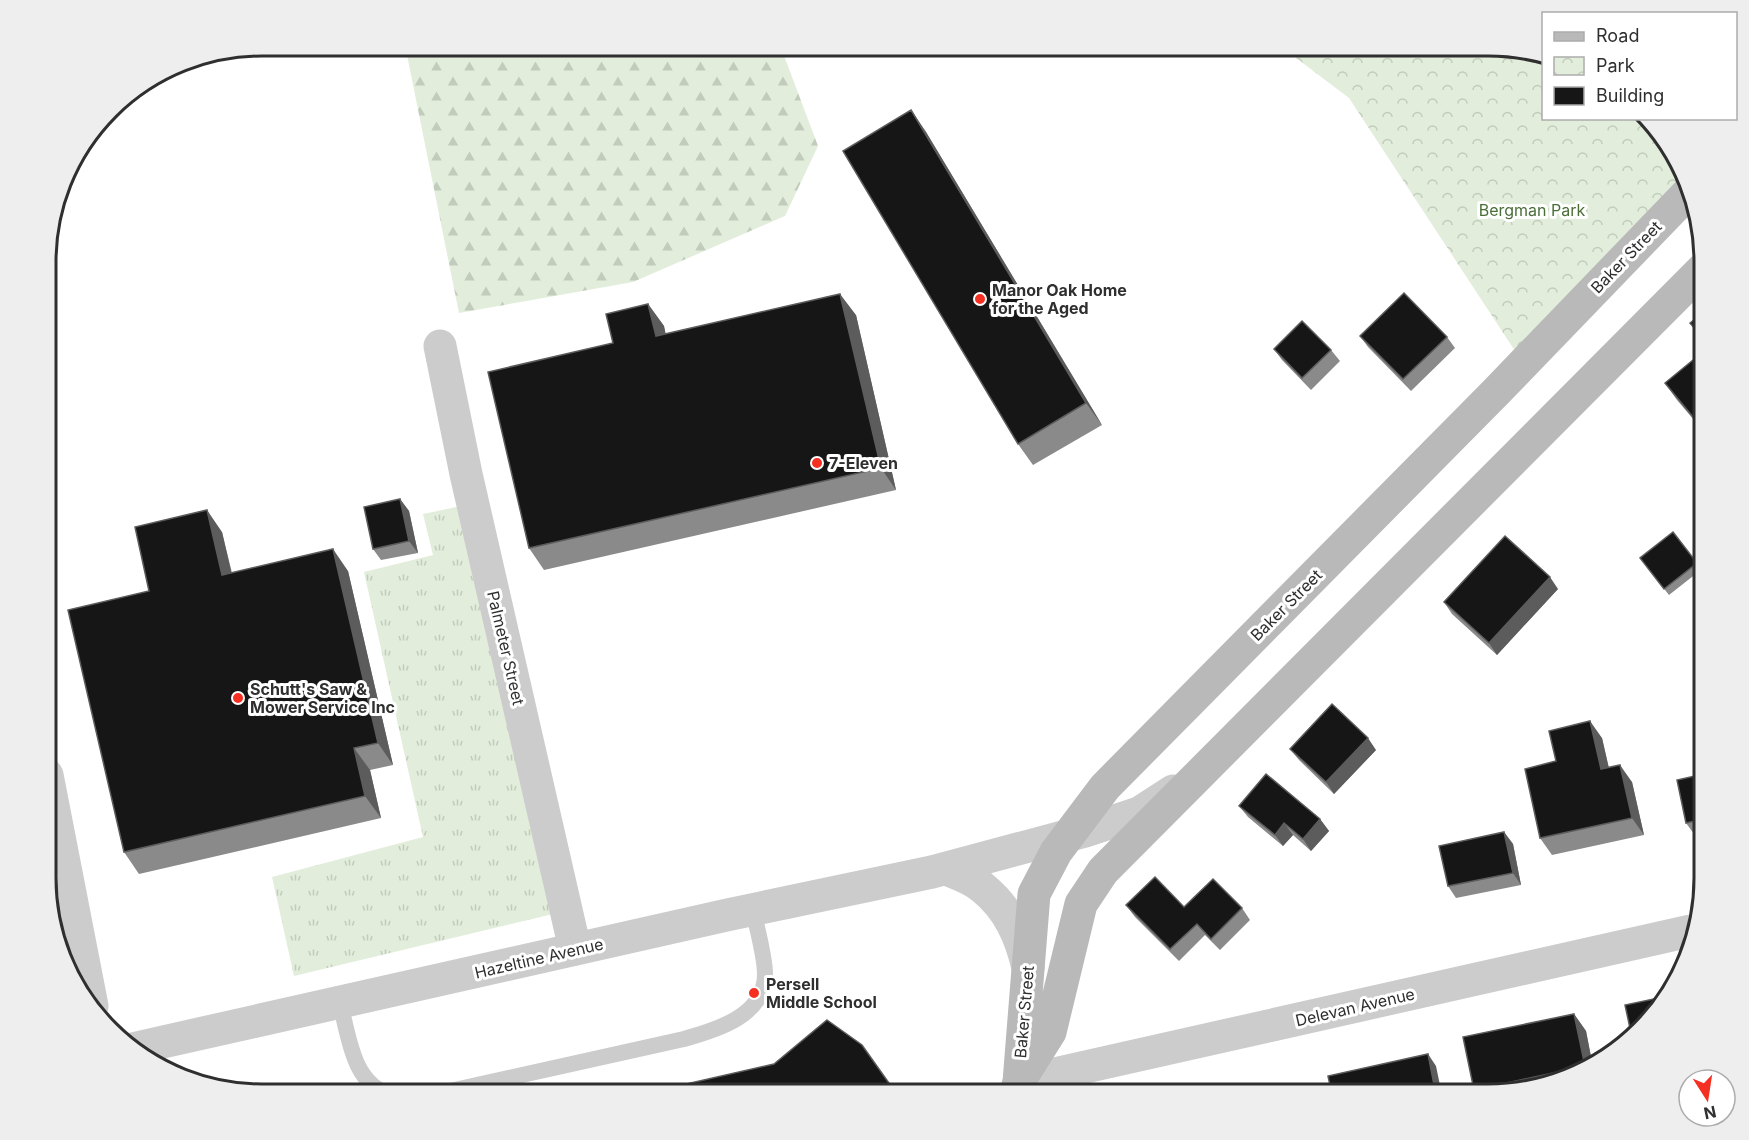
<svg xmlns="http://www.w3.org/2000/svg" width="1749" height="1140" font-family="Inter,sans-serif">
	<defs>
		<pattern id="grass-tufts" width="24" height="20" patternUnits="userSpaceOnUse" patternTransform="scale(1.5)"><rect width="24" height="20" fill="#e2eddb"/><path d="M3 7l-1-3M5 7V3M7 7l1-3M15 17l-1-3M17 17v-4M19 17l1-3" fill="none" stroke="#c2ccbc"/></pattern>
		<pattern id="forest-firs" width="22" height="20" patternUnits="userSpaceOnUse" patternTransform="scale(1.5)"><rect width="22" height="20" fill="#e2eddb"/><path d="M5 1l3.5 6h-7zM16 11l3.5 6h-7z" fill="#c2ccbc"/></pattern>
		<pattern id="park-crowns" width="20" height="18" patternUnits="userSpaceOnUse" patternTransform="scale(1.5)"><rect width="20" height="18" fill="#e2eddb"/><path d="M2 6a3 3 0 1 1 6 0M12 15a3 3 0 1 1 6 0" fill="none" stroke="#c2ccbc"/></pattern>
	</defs>
	<rect width="100%" height="100%" fill="#fff"/>
	<!-- grass -->
	<path fill="url(#grass-tufts)" d="M 461,506 L 553,914 L 294,976 L 272,877 L 423,837 L 364,572 L 433,555 L 423,514 Z"/>
	<!-- forest -->
	<path fill="url(#forest-firs)" d="M 405,45 L 780,45 L 818,146 L 785,216 L 633,282 L 459,313 Z"/>
	<!-- park -->
	<path fill="url(#park-crowns)" d="M 1279,45 L 1488,45 L 1543,54 L 1544,118 L 1643,119 L 1675,153 L 1686,188 L 1519,357 L 1349,98 Z"/>
	<g fill="none" stroke-linecap="round" stroke-linejoin="round">
		<!-- lane -->
		<path stroke="#ccc" stroke-width="16" d="M 340,1003 C 349,1036 352,1084 391,1095
			M 432,1095 L 684,1039 C 716,1030 765,1016 765,974 C 765,957 757,928 753,910"/>
		<!-- street -->
		<path stroke="#ccc" stroke-width="33" d="M 440,346 L 466,474 L 575,949
			M 47,775 L 92,1006
			M 946,869 C 958,874 973,879 983,888 C 1009,909 1021,937 1028,968
			M 132,1049 L 727,915 L 932,872 L 1085,831 L 1139,813 L 1173,791
			M 1019,1082 L 1690,931"/>
		<!-- secondary -->
		<path stroke="#b9b9b9" stroke-width="33" d="M 1023,1075 L 1050,1032 L 1081,904 L 1103,871 L 1704,268
			M 1015,1095 L 1019,1082 L 1034,894 L 1056,852 L 1105,787 L 1495,393 L 1687,194"/>
	</g>
	<!-- wall -->
	<path fill="#8a8a8a" d="M 911,110 L 926,132 L 1102,425 L 1033,465 L 1018,444 Z
		M 648,304 L 664,326 L 665,334 L 856,315 L 896,490 L 544,570 L 529,548 L 613,343 Z
		M 1360,336 L 1447,337 L 1455,348 L 1411,391 L 1368,347 Z
		M 1274,349 L 1331,350 L 1340,361 L 1311,390 L 1282,360 Z
		M 1704,351 L 1704,432 L 1677,400 L 1665,383 Z
		M 400,499 L 409,511 L 418,553 L 381,560 L 373,549 Z
		M 222,532 L 232,573 L 348,571 L 393,765 L 370,770 L 381,818 L 139,874 L 124,852 L 149,591 Z
		M 1640,558 L 1697,563 L 1702,569 L 1669,595 Z
		M 1558,589 L 1497,655 L 1452,614 L 1444,602 Z
		M 1602,738 L 1609,768 L 1632,782 L 1644,835 L 1552,855 L 1540,838 L 1556,761 Z
		M 1290,749 L 1376,750 L 1334,794 L 1299,760 Z
		M 1704,774 L 1704,832 L 1694,834 L 1686,823 Z
		M 1239,806 L 1320,819 L 1329,831 L 1311,851 L 1293,835 L 1283,846 L 1248,817 Z
		M 1504,832 L 1513,844 L 1521,885 L 1456,898 L 1448,886 Z
		M 1126,905 L 1242,908 L 1250,920 L 1220,950 L 1205,935 L 1179,961 L 1135,917 Z
		M 1574,1014 L 1586,1031 L 1593,1067 L 1502,1095 L 1477,1095 L 1474,1090 Z
		M 862,1045 L 895,1092 L 892,1095 L 638,1095 Z"/>
	<!-- shaded-wall -->
	<path fill="#5c5c5c" d="M 911,110 L 926,132 L 1102,425 L 1086,403 Z
		M 840,294 L 856,315 L 896,490 L 881,468 Z
		M 648,304 L 664,326 L 671,358 L 656,336 Z
		M 400,499 L 409,511 L 418,553 L 409,541 Z
		M 207,510 L 222,532 L 237,597 L 222,575 Z
		M 333,549 L 348,571 L 393,765 L 378,743 Z
		M 1550,577 L 1558,589 L 1497,655 L 1489,643 Z
		M 1590,721 L 1602,738 L 1613,787 L 1601,769 Z
		M 1368,738 L 1376,750 L 1334,794 L 1326,782 Z
		M 354,748 L 370,770 L 381,818 L 365,796 Z
		M 1620,765 L 1632,782 L 1644,835 L 1632,818 Z
		M 1320,819 L 1329,831 L 1311,851 L 1303,839 Z
		M 1284,823 L 1293,835 L 1283,846 L 1275,835 Z
		M 1504,832 L 1513,844 L 1521,885 L 1513,873 Z
		M 1574,1014 L 1586,1031 L 1593,1067 L 1586,1069 L 1585,1066 Z
		M 1428,1054 L 1436,1066 L 1442,1095 L 1436,1095 Z"/>
	<!-- building -->
	<path fill="#161616" stroke="#5c5c5c" stroke-width="1.5" d="M 911,110 L 1086,403 L 1018,444 L 843,151 Z
		M 1404,293 L 1447,337 L 1403,379 L 1360,336 Z
		M 840,294 L 881,468 L 529,548 L 488,372 L 613,343 L 606,314 L 648,304 L 656,336 Z
		M 1704,312 L 1704,339 L 1690,323 Z
		M 1302,321 L 1331,350 L 1302,378 L 1274,349 Z
		M 1704,351 L 1704,418 L 1698,423 L 1665,383 Z
		M 400,499 L 409,541 L 373,549 L 364,507 Z
		M 207,510 L 222,575 L 333,549 L 378,743 L 354,748 L 365,796 L 124,852 L 68,610 L 149,591 L 135,527 Z
		M 1673,532 L 1697,563 L 1664,589 L 1640,558 Z
		M 1505,536 L 1550,577 L 1489,643 L 1444,602 Z
		M 1332,704 L 1368,738 L 1326,782 L 1290,749 Z
		M 1590,721 L 1601,769 L 1620,765 L 1632,818 L 1540,838 L 1525,769 L 1556,761 L 1549,731 Z
		M 1266,774 L 1320,819 L 1303,839 L 1284,823 L 1275,835 L 1239,806 Z
		M 1704,774 L 1704,819 L 1686,823 L 1677,780 Z
		M 1504,832 L 1513,873 L 1448,886 L 1439,846 Z
		M 1155,877 L 1184,907 L 1213,879 L 1242,908 L 1211,939 L 1197,924 L 1170,949 L 1126,905 Z
		M 1668,996 L 1667,999 L 1631,1033 L 1625,1005 Z
		M 1574,1014 L 1585,1066 L 1474,1090 L 1463,1037 Z
		M 827,1020 L 862,1045 L 891,1086 L 882,1095 L 638,1095 L 774,1064 Z
		M 1428,1054 L 1436,1095 L 1332,1095 L 1328,1076 Z"/>
	<!-- markers -->
	<g fill="#f52f21" stroke="#fff" stroke-width="2">
		<circle cx="980" cy="299" r="6"/>
		<circle cx="817" cy="463" r="6"/>
		<circle cx="238" cy="698" r="6"/>
		<circle cx="754" cy="993" r="6"/>
	</g>
	<g text-anchor="middle" dominant-baseline="central" stroke-width="6" stroke-linejoin="round" paint-order="stroke">
		<!-- park labels -->
		<g font-size="16" fill="#4a6e38" stroke="#fff">
			<text x="1532" y="210">Bergman Park</text>
		</g>
		<!-- street labels -->
		<g font-size="16" fill="#2f2f2f" stroke="#fff">
			<text transform="translate(1626 257) rotate(-46)">Baker Street</text>
			<text transform="translate(1286 605) rotate(-45)">Baker Street</text>
			<text transform="translate(506 648) rotate(77)">Palmeter Street</text>
			<text transform="translate(539 958) rotate(-13)">Hazeltine Avenue</text>
			<text transform="translate(1355 1007) rotate(-13)">Delevan Avenue</text>
			<text transform="translate(1024 1012) rotate(-85)">Baker Street</text>
		</g>
		<!-- poi labels -->
		<g font-size="16" font-weight="bold" fill="#2f2f2f" stroke="#fff" text-anchor="start">
			<text x="992" y="290">Manor Oak Home<tspan x="992" dy="18">for the Aged</tspan></text>
			<text x="829" y="463">7-Eleven</text>
			<text x="250" y="689">Schutt's Saw &amp;<tspan x="250" dy="18">Mower Service Inc</tspan></text>
			<text x="766" y="984">Persell<tspan x="766" dy="18">Middle School</tspan></text>
		</g>
	</g>
	<!-- crop -->
	<path d="M0 0H1749V1140H0ZM262 56H1488A206 206 0 0 1 1694 262V878A206 206 0 0 1 1488 1084H262A206 206 0 0 1 56 878V262A206 206 0 0 1 262 56Z" fill="#eee" fill-rule="evenodd"/>
	<path fill="none" stroke="#2f2f2f" stroke-width="3" d="M262 56H1488A206 206 0 0 1 1694 262V878A206 206 0 0 1 1488 1084H262A206 206 0 0 1 56 878V262A206 206 0 0 1 262 56Z"/>
	<!-- legend -->
	<rect x="1542" y="12" width="195" height="108" fill="#ffffff" stroke="#acacac" stroke-width="1.5"/>
	<rect x="1554" y="32" width="30" height="9" fill="#b9b9b9" stroke="#acacac" stroke-width="1.5"/>
	<text x="1596" y="42" font-size="18" fill="#2f2f2f">Road</text>
	<rect x="1554" y="57" width="30" height="18" fill="url(#park-crowns)" stroke="#acacac" stroke-width="1.5"/>
	<text x="1596" y="72" font-size="18" fill="#2f2f2f">Park</text>
	<rect x="1554" y="87" width="30" height="18" fill="#161616" stroke="#acacac" stroke-width="1.5"/>
	<text x="1596" y="102" font-size="18" fill="#2f2f2f">Building</text>
	<!-- north arrow -->
	<g transform="translate(1707 1098) rotate(168)"><circle r="28" fill="#ffffff" stroke="#acacac" stroke-width="1.5"/>
	<path d="M0-4.5L10 22L0 15L-10 22Z" fill="#f52f21"/>
	<text y="-9" font-size="16" font-weight="bold" text-anchor="middle" fill="#2f2f2f">N</text>
	</g>
</svg>
